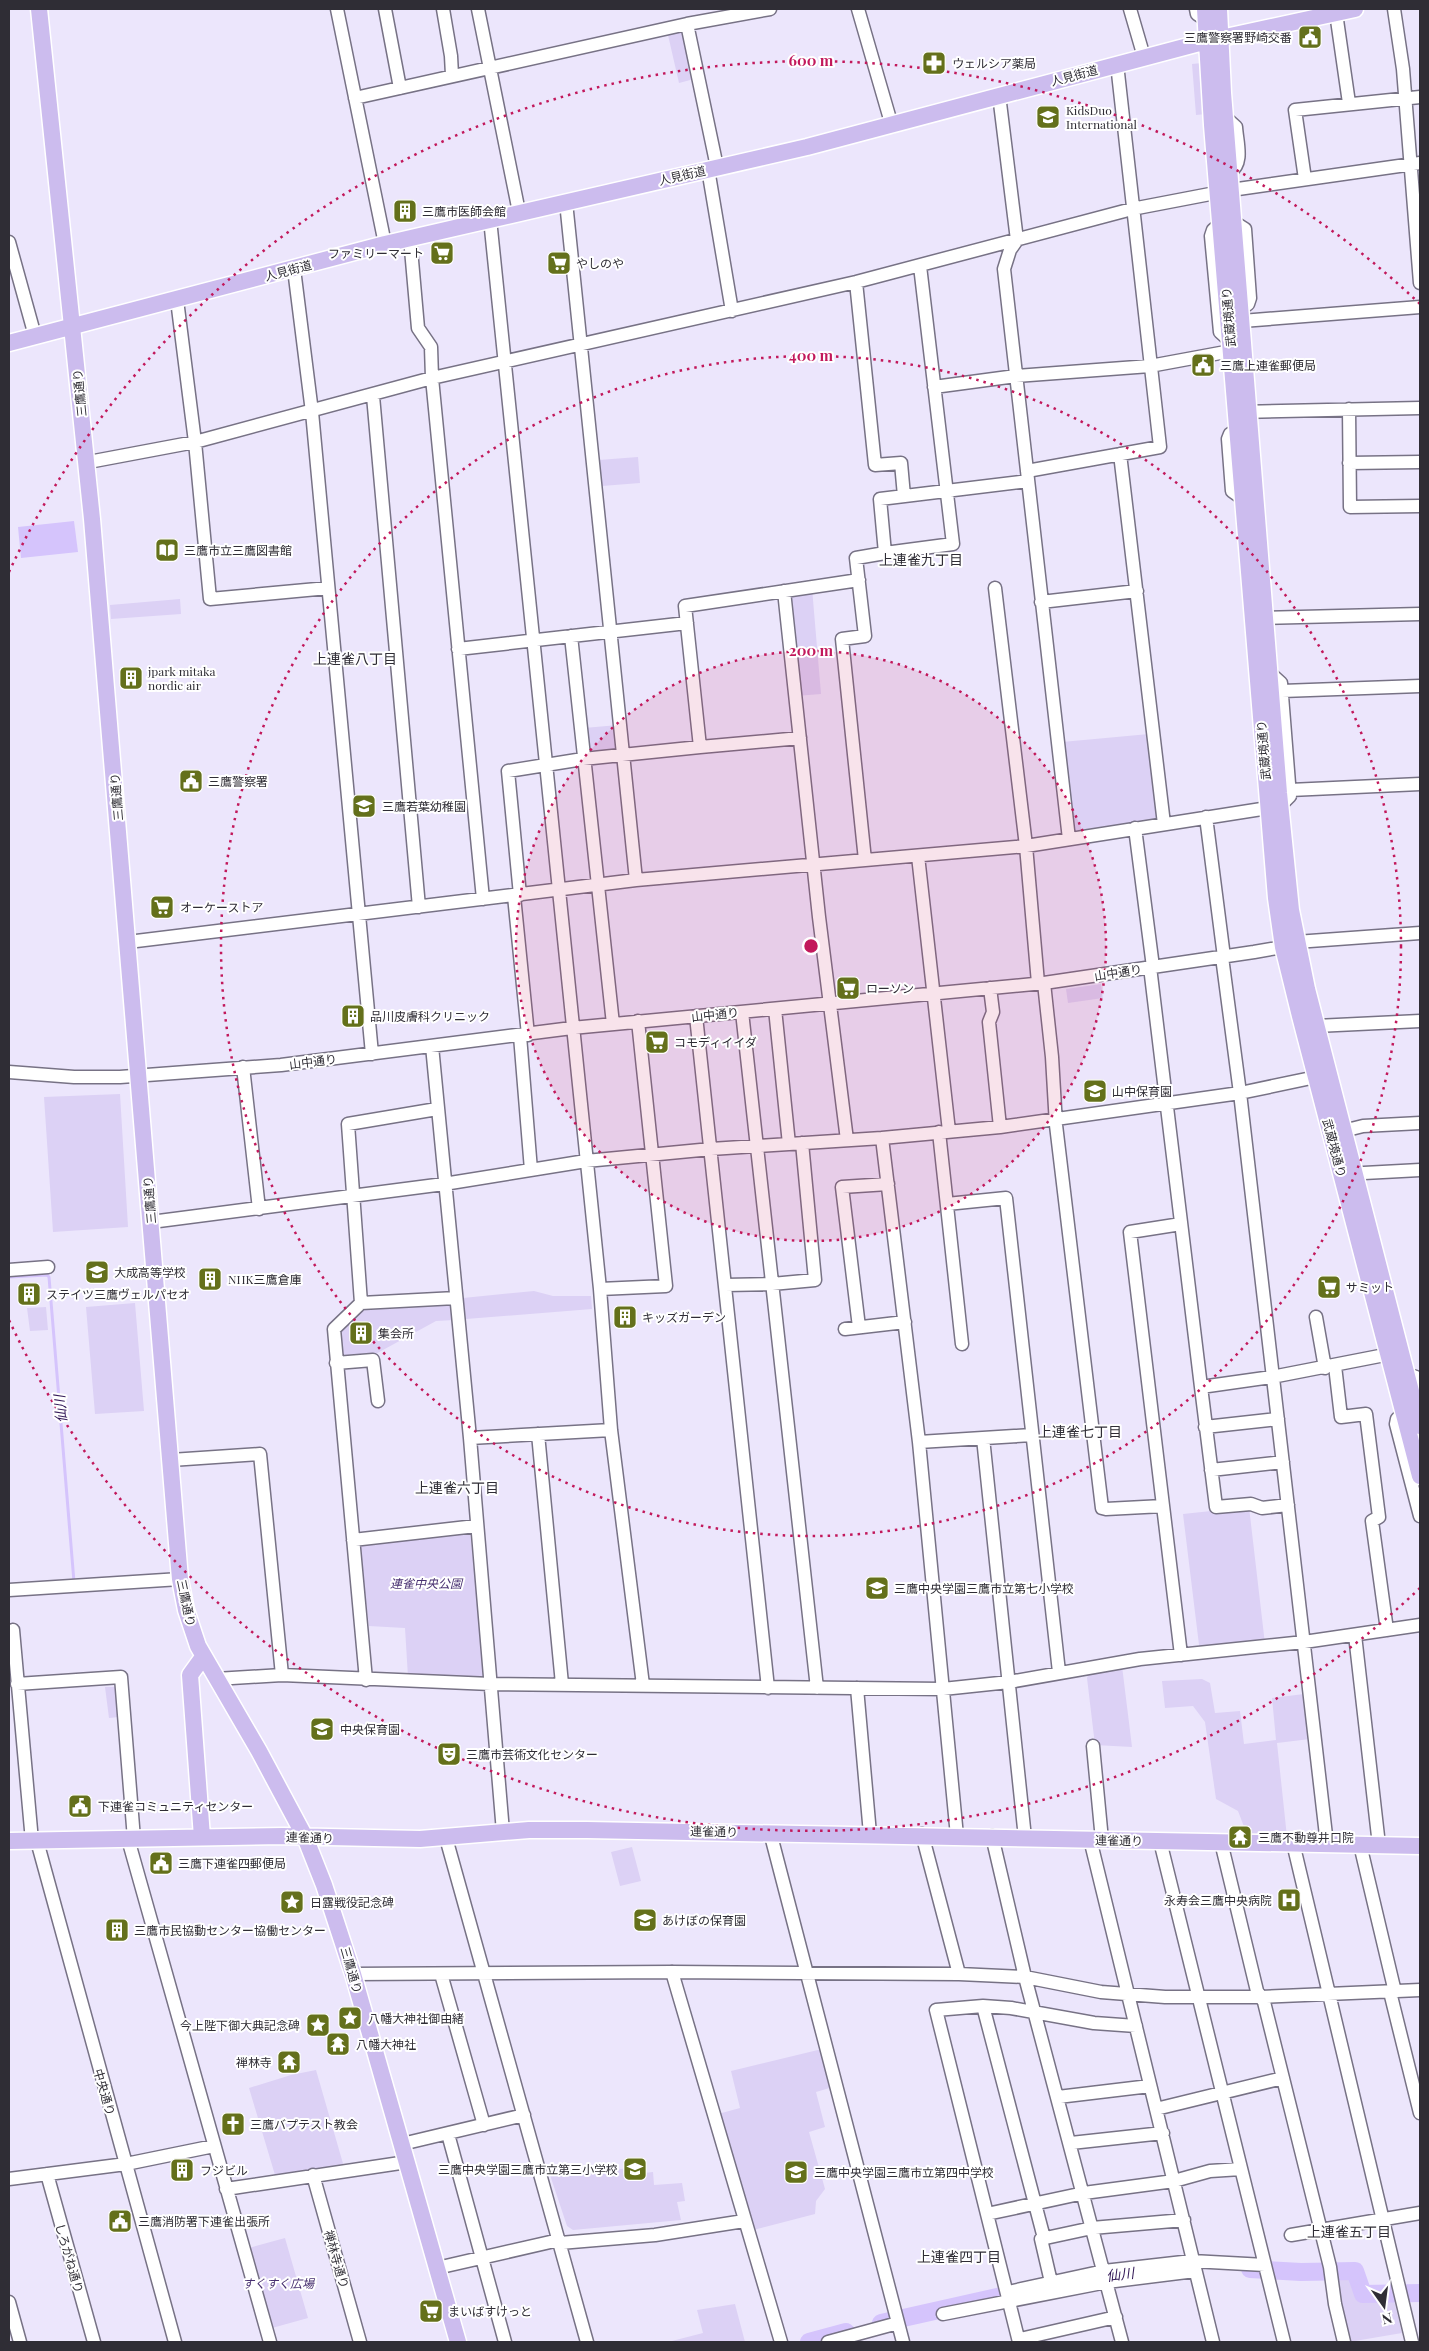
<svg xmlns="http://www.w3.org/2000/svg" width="1429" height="2351" font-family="'Playfair Display','Noto Sans JP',serif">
	<rect width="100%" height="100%" fill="#ece6fc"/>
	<!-- green -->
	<path fill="#dcd1f5" d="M 684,32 L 694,79 L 679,83 L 668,35 Z
		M 1202,63 L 1206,114 L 1196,115 L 1192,64 Z
		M 638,457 L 640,483 L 602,486 L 599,460 Z
		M 812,588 L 821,694 L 796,696 L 784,591 Z
		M 180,599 L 181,614 L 111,619 L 110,605 Z
		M 618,725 L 620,751 L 586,755 L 584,728 Z
		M 1149,734 L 1159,819 L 1073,831 L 1062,742 Z
		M 1101,984 L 1103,998 L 1068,1003 L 1066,989 Z
		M 120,1094 L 128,1227 L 53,1232 L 44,1097 Z
		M 534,1291 L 553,1296 L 591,1296 L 592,1309 L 466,1319 L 463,1298 Z
		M 452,1301 L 454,1320 L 436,1321 L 372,1356 L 341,1360 L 338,1332 L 360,1306 Z
		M 135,1303 L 144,1411 L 95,1414 L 86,1307 Z
		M 46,1307 L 48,1330 L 30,1331 L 27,1308 Z
		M 1249,1507 L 1265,1644 L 1200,1653 L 1183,1514 Z
		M 470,1530 L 485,1678 L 408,1677 L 405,1628 L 369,1626 L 359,1542 Z
		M 1122,1666 L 1132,1747 L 1095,1745 L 1087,1678 L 1089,1672 Z
		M 1202,1679 L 1210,1683 L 1215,1713 L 1240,1711 L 1244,1744 L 1276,1740 L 1272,1698 L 1304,1694 L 1310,1739 L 1277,1743 L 1287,1837 L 1248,1837 L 1238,1811 L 1216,1799 L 1205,1722 L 1193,1706 L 1165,1708 L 1162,1681 Z
		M 105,1687 L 115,1687 L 119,1717 L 109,1718 Z
		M 632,1847 L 641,1881 L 620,1886 L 611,1852 Z
		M 822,2049 L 833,2087 L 816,2092 L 825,2127 L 809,2132 L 825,2189 L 816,2201 L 815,2214 L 753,2230 L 718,2114 L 740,2108 L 731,2071 Z
		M 316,2070 L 344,2167 L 275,2175 L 249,2088 L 291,2075 Z
		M 643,2167 L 644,2173 L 653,2172 L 654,2185 L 682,2183 L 685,2201 L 677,2202 L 681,2220 L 573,2230 L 567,2226 L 550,2175 Z
		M 285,2238 L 308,2318 L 272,2328 L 249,2248 Z
		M 1336,2278 L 1356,2279 L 1362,2299 L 1394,2300 L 1402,2333 L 1349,2342 Z
		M 735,2304 L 745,2342 L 668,2342 L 703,2333 L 697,2310 Z"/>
	<!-- water -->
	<path fill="#d5c4fc" d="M 74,521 L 78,552 L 21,558 L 18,527 Z"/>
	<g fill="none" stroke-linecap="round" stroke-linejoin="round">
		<!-- stream -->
		<path stroke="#d5c4fc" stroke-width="3" d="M 9,1277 L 47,1275 L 49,1277 L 74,1582"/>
		<!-- river -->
		<path stroke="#d5c4fc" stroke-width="18" d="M 1250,2269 L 1301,2272 L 1355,2271 L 1363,2294 L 1420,2293
			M 881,2323 L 1024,2291
			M 809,2342 L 846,2332"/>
		<!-- minor casing -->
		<g stroke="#777285" stroke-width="15">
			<path id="minor" d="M 337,9 L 385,244
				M 385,9 L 400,88
				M 443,9 L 451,56 L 452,75
				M 478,9 L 519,212
				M 858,9 L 892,126
				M 1130,9 L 1144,57
				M 1196,9 L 1197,14 L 1206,20
				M 1394,9 L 1403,69 L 1420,283
				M 1336,13 L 1349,103
				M 687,24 L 717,167
				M 999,95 L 1017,240 L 1010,250 L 1004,269 L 1069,839
				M 355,98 L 687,24 L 770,9
				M 1225,117 L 1236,127 C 1237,143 1244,163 1230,172
				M 708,169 L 732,311
				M 1305,179 L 1295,110 L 1420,97
				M 566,202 L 636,880
				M 490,219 L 600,1289 L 611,1430 L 643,1685
				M 1234,222 L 1245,229 L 1250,298 L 1248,304 L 1241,309
				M 1220,224 L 1213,230 L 1211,236 L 1220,332 L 1230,341
				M 410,238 L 418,328 L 431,347 L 432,378 L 483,899
				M 9,242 L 35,336
				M 294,269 L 312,412 L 372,1054
				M 856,282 L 875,465 L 901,463 L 904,496
				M 177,300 L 195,442 L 210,599 L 328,588
				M 1242,321 L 1420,307
				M 934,387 L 1016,376 L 1150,366 L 1231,351
				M 373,396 L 419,907
				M 1349,409 L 1350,507 L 1420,506
				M 1241,412 L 1420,408
				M 1237,430 L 1230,434 L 1228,439 L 1232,491 L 1242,498
				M 1120,454 L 1164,824
				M 86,460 L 94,461 L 195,442 L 432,378 L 856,282 L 1132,209 L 1231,190 L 1420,163
				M 1349,463 L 1420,462
				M 1027,471 L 1160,447 L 1117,64
				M 885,553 L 953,544 L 920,266
				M 995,588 L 1026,846 L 1038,983
				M 784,591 L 819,917 L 847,1140
				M 1041,602 L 1137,591
				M 1258,618 L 1420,614
				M 571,636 L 613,1024
				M 458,649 L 687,623
				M 1270,673 L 1281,683 L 1290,796 L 1280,806
				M 1282,691 L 1420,686
				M 800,738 L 700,747 L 685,606 L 859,580
				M 1290,790 L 1420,784
				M 1206,817 L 1224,957
				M 1135,828 L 1153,967
				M 918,856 L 949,1131
				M 865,860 L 842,639 L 865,636 L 856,558 L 885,553 L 880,499 L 1028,481
				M 520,895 L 508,771 L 583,759 L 700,747
				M 514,896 L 528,1035
				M 128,942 L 636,880 L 1026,846 L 1268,808
				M 1222,957 L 1240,1093 L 1327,1844
				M 1150,967 L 1201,1387 L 1272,1377 L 1395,1353
				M 1044,983 L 1052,1057 L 1056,1125 L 1102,1508 L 1106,1509 L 1163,1506
				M 990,988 L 993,1012 L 989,1022 L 1000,1127
				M 775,1009 L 789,1144
				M 742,1012 L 817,1688
				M 696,1016 L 768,1688
				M 1316,1026 L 1420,1021
				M 520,1036 L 531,1170
				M 432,1046 L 470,1438 L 503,1832
				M 243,1067 L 259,1209
				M 9,1072 L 74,1077 L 120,1077 L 281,1065 L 572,1028 L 1044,983 L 1254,952 L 1283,947 L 1296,942 L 1420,933
				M 1343,1131 L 1363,1126 L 1420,1123
				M 939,1132 L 962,1344
				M 882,1138 L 919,1442 L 957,1836
				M 1345,1174 L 1420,1170
				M 947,1204 L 1006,1198 L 1059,1672
				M 151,1222 L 444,1184 L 586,1161 L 711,1149 L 882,1138 L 1000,1127 L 1240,1093 L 1316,1077
				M 1181,1224 L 1130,1232 L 1181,1655
				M 9,1270 L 48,1267
				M 725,1285 L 772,1284 L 815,1280 L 802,1143
				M 600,1289 L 666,1286 L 638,1021
				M 361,1303 L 348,1124 L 437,1109
				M 1316,1317 L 1325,1368
				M 859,1327 L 842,1187 L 888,1184
				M 845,1329 L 905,1322
				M 336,1363 L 373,1360 L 378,1401
				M 1335,1366 L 1341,1417 L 1366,1414 L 1379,1517 L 1372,1521 L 1387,1630
				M 1407,1374 L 1416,1377 L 1420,1384
				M 1201,1387 L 1216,1507 L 1251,1504 L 1262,1508 L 1288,1505
				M 1404,1412 L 1397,1419 L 1396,1424 L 1420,1516
				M 1205,1427 L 1278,1419
				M 538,1434 L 562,1684
				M 470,1438 L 611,1430
				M 983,1438 L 1025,1838
				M 919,1442 L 1032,1435
				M 171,1460 L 260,1454 L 282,1675
				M 1211,1470 L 1283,1462
				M 353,1540 L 476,1526
				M 9,1590 L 180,1579
				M 13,1630 L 32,1841
				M 1355,1635 L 1379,1845
				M 216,1679 L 282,1675 L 491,1684 L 943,1689 L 1009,1682 L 1140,1659 L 1304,1642 L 1420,1625
				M 366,1680 L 334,1329 L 361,1303 L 456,1298
				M 17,1684 L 121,1677 L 134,1839
				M 857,1688 L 870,1834
				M 1093,1746 L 1102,1840
				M 770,1832 L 903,2342
				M 922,1834 L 959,1974
				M 992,1836 L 1025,1977 L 1122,2342
				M 446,1838 L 587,2342
				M 128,1839 L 270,2342
				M 1090,1839 L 1213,2342
				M 37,1841 L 175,2342
				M 1160,1841 L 1284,2342
				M 1221,1842 L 1257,1991 L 1264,2002 L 1330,2267 L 1335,2304 L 1344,2342
				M 1293,1843 L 1412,2342
				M 1362,1845 L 1362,1853 L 1395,1992
				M 672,1972 L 781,2342
				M 353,1974 L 672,1972 L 959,1974 L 1025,1977 L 1101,1992 L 1165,1997 L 1261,1997 L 1420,1990
				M 441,1974 L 484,2125
				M 1390,1992 L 1420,2113
				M 983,2006 L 1044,2238
				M 1058,2097 L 1150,2086
				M 1156,2109 L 1283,2078
				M 448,2134 L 505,2342
				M 1071,2143 L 1163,2133
				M 402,2144 L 524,2115
				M 47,2174 L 94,2342
				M 313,2175 L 360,2342
				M 9,2179 L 126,2164 L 214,2146
				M 226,2189 L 407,2162
				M 987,2214 L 1084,2193 L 1174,2181 L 1210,2171 L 1241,2169
				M 1291,2235 L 1420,2213
				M 437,2268 L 559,2240 L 560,2243 L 655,2235 L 744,2221
				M 1051,2282 L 1041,2239 L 1092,2228 L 1184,2220
				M 1008,2292 L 1104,2271 L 1192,2261 L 1265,2265
				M 9,2302 L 20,2342
				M 943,2314 L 1107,2282 L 1195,2271
				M 1020,2339 L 1116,2317
				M 828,2342 L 898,2323
				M 1019,2342 L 936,2010 L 983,2006 L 1011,2008 L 1094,2023 L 1136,2026"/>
		</g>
		<!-- major casing -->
		<g stroke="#fff" stroke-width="19">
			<path id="major" d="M 39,9 L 92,519 L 180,1579 L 186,1610 L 198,1646 L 259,1751 L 305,1837 L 324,1885 L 353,1974 L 458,2342
				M 1205,9 L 1212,125 L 1276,898 L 1283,947 L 1300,1016 L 1420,1476
				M 1219,9 L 1223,93 L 1279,793 L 1291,910 L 1307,989 L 1420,1426
				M 9,343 L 385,244 L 807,147 L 1207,41 L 1355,9
				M 202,1837 L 190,1675 L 203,1657
				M 9,1841 L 283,1836 L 420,1839 L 529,1830 L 587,1830 L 1420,1846"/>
		</g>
		<!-- minor -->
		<use href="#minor" stroke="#fff" stroke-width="12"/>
		<!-- major -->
		<use href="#major" stroke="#ccbcee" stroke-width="16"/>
	</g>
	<!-- distance rings -->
	<circle cx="811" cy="946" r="295" fill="#c2185b" fill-opacity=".12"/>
	<g fill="none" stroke="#c2185b" stroke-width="2.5" stroke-dasharray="2.5 5">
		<circle cx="811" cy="946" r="295"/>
		<circle cx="811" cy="946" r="590"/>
		<path d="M1420 1588A885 885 0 0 1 9 1320M9 572A885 885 0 0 1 1420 304"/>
	</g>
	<!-- icons -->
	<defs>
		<g id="civic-square" transform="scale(1.25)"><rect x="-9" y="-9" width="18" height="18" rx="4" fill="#64701b" stroke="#fff"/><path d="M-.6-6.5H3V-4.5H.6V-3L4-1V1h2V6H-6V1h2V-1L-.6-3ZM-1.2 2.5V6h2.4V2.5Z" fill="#fff"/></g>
		<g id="pharmacy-square" transform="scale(1.25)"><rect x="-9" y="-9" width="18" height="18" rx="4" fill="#64701b" stroke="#fff"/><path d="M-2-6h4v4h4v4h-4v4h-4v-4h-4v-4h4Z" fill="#fff"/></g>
		<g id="school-square" transform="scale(1.25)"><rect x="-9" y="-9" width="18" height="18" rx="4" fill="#64701b" stroke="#fff"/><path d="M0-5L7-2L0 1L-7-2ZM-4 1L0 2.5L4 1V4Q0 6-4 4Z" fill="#fff"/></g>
		<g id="building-square" transform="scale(1.25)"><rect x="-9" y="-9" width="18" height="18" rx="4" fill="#64701b" stroke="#fff"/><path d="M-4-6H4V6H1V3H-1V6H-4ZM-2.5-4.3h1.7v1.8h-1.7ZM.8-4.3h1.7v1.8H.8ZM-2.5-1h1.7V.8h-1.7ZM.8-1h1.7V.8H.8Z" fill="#fff"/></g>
		<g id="supermarket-square" transform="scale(1.25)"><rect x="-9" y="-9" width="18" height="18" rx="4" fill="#64701b" stroke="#fff"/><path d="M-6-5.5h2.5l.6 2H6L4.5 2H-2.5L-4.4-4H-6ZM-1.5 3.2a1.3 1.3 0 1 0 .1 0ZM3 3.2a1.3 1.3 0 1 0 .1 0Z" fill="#fff"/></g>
		<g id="library-square" transform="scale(1.25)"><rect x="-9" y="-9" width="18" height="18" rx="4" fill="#64701b" stroke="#fff"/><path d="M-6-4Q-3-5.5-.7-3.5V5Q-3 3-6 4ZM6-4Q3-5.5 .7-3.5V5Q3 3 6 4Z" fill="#fff"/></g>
		<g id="theatre-square" transform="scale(1.25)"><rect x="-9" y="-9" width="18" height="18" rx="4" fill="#64701b" stroke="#fff"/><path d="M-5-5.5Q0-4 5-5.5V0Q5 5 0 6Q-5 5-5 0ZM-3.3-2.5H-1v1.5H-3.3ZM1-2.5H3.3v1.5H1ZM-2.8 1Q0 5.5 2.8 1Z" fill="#fff"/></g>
		<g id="temple-square" transform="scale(1.25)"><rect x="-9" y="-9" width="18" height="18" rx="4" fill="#64701b" stroke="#fff"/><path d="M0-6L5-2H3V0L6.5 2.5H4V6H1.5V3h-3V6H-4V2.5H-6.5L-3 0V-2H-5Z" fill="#fff"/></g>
		<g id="hospital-square" transform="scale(1.25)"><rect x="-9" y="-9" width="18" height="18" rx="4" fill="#64701b" stroke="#fff"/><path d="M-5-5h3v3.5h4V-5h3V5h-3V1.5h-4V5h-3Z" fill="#fff"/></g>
		<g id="sight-square" transform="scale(1.25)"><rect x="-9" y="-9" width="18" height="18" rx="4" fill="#64701b" stroke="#fff"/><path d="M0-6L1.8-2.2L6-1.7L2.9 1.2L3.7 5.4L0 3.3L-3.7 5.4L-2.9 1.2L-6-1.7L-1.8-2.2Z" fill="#fff"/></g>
		<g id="church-square" transform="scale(1.25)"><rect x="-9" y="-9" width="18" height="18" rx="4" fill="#64701b" stroke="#fff"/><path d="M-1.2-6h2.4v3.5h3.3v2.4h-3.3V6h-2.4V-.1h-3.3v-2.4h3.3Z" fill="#fff"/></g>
	</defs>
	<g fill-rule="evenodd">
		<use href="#civic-square" x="1310" y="37"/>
		<use href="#pharmacy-square" x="934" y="63"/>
		<use href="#school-square" x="1048" y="117"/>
		<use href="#building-square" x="405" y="211"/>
		<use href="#supermarket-square" x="442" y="253"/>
		<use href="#supermarket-square" x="559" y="263"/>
		<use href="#civic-square" x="1203" y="365"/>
		<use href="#library-square" x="167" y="550"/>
		<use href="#building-square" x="131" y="678"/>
		<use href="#civic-square" x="191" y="781"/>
		<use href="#school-square" x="364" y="806"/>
		<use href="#supermarket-square" x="162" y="907"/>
		<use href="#supermarket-square" x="848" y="988"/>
		<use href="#building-square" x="353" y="1016"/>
		<use href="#supermarket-square" x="657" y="1042"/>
		<use href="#school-square" x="1095" y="1091"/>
		<use href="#school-square" x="97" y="1272"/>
		<use href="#building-square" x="210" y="1279"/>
		<use href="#supermarket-square" x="1329" y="1287"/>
		<use href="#building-square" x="29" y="1294"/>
		<use href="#building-square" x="625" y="1317"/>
		<use href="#building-square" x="361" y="1333"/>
		<use href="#school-square" x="877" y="1588"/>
		<use href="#school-square" x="322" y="1729"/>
		<use href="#theatre-square" x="449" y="1754"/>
		<use href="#civic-square" x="80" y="1806"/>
		<use href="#temple-square" x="1240" y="1837"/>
		<use href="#civic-square" x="161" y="1863"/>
		<use href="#hospital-square" x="1289" y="1900"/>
		<use href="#sight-square" x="292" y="1902"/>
		<use href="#school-square" x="645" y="1920"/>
		<use href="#building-square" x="117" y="1930"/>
		<use href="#sight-square" x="350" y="2018"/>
		<use href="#sight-square" x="318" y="2025"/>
		<use href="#temple-square" x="338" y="2044"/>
		<use href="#temple-square" x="289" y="2062"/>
		<use href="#church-square" x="233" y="2124"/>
		<use href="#school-square" x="635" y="2169"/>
		<use href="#building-square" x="182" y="2170"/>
		<use href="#school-square" x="796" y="2172"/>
		<use href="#civic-square" x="120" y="2221"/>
		<use href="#supermarket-square" x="431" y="2311"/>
	</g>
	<g text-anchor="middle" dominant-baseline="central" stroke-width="4" stroke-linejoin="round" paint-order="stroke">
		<!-- poi labels -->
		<g font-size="12" fill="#2f2d35" stroke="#fff" text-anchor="start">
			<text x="1292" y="37" text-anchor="end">三鷹警察署野崎交番</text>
			<text x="952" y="63">ウェルシア薬局</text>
			<text x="1066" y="110">KidsDuo<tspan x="1066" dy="14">International</tspan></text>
			<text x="422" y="211">三鷹市医師会館</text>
			<text x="424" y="253" text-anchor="end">ファミリーマート</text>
			<text x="576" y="263">やしのや</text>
			<text x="1220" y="365">三鷹上連雀郵便局</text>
			<text x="184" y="550">三鷹市立三鷹図書館</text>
			<text x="148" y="671">jpark mitaka<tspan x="148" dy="14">nordic air</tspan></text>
			<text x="208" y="781">三鷹警察署</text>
			<text x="382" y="806">三鷹若葉幼稚園</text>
			<text x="180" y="907">オーケーストア</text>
			<text x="866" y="988">ローソン</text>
			<text x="370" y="1016">品川皮膚科クリニック</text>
			<text x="674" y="1042">コモディイイダ</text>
			<text x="1112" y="1091">山中保育園</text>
			<text x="114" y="1272">大成高等学校</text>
			<text x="228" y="1279">NHK三鷹倉庫</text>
			<text x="1346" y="1287">サミット</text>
			<text x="46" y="1294">ステイツ三鷹ヴェルパセオ</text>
			<text x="642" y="1317">キッズガーデン</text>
			<text x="378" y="1333">集会所</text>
			<text x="894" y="1588">三鷹中央学園三鷹市立第七小学校</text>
			<text x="340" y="1729">中央保育園</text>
			<text x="466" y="1754">三鷹市芸術文化センター</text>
			<text x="98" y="1806">下連雀コミュニティセンター</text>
			<text x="1258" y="1837">三鷹不動尊井口院</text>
			<text x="178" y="1863">三鷹下連雀四郵便局</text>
			<text x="1272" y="1900" text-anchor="end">永寿会三鷹中央病院</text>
			<text x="310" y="1902">日露戦役記念碑</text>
			<text x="662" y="1920">あけぼの保育園</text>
			<text x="134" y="1930">三鷹市民協動センター協働センター</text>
			<text x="368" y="2018">八幡大神社御由緒</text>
			<text x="300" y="2025" text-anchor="end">今上陛下御大典記念碑</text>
			<text x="356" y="2044">八幡大神社</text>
			<text x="272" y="2062" text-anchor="end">禅林寺</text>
			<text x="250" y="2124">三鷹バプテスト教会</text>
			<text x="618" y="2169" text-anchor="end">三鷹中央学園三鷹市立第三小学校</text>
			<text x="200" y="2170">フジビル</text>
			<text x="814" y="2172">三鷹中央学園三鷹市立第四中学校</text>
			<text x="138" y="2221">三鷹消防署下連雀出張所</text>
			<text x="448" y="2311">まいばすけっと</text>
		</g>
		<!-- street labels -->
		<g font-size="12" fill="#2f2d35" stroke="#fff">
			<text transform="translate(1074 75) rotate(-15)">人見街道</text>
			<text transform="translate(682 175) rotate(-13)">人見街道</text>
			<text transform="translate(288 270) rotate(-15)">人見街道</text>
			<text transform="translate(1228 317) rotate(-95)">武蔵境通り</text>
			<text transform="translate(79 393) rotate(-96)">三鷹通り</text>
			<text transform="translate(1263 750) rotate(-95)">武蔵境通り</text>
			<text transform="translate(116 797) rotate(-95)">三鷹通り</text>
			<text transform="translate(1118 972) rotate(-9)">山中通り</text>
			<text transform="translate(715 1014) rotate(-6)">山中通り</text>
			<text transform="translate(313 1061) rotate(-7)">山中通り</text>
			<text transform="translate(1335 1148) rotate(75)">武蔵境通り</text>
			<text transform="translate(149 1200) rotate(-95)">三鷹通り</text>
			<text transform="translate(187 1603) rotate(78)">三鷹通り</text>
			<text transform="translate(714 1831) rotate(1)">連雀通り</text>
			<text transform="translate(310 1837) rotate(2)">連雀通り</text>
			<text transform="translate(1119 1840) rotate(1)">連雀通り</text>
			<text transform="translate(352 1970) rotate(74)">三鷹通り</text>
			<text transform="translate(105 2092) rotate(74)">中央通り</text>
			<text transform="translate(70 2258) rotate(74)">しろがね通り</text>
			<text transform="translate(337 2259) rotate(74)">禅林寺通り</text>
		</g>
		<!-- park labels -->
		<g font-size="12" font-style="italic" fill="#483071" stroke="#fff">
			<text x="426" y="1583">連雀中央公園</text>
			<text x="278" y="2283">すくすく広場</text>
		</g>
		<!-- neighbourhood labels -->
		<g font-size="14" fill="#2f2d35" stroke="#fff">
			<text x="921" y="559">上連雀九丁目</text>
			<text x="355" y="658">上連雀八丁目</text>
			<text x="1080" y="1431">上連雀七丁目</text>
			<text x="457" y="1487">上連雀六丁目</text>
			<text x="1349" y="2231">上連雀五丁目</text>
			<text x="959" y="2256">上連雀四丁目</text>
		</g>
		<!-- water labels -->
		<g font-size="14" font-style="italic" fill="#321857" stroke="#fff">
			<text transform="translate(60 1409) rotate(-95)">仙川</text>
			<text transform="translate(1120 2274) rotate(-7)">仙川</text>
		</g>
	</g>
	<circle cx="811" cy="946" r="8" fill="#c2185b" stroke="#fff" stroke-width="2.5"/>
	<g font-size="15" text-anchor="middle" font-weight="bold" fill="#c2185b" stroke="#fff" stroke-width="4" stroke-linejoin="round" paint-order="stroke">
		<text x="811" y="66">600 m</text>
		<text x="811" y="361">400 m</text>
		<text x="811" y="656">200 m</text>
	</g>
	<!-- border -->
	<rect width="1429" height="2351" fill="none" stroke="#2f2d35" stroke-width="20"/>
	<!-- north arrow -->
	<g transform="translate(1384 2306) rotate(166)" stroke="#ffffff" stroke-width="4" paint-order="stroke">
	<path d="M0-4L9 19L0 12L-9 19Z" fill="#2f2d35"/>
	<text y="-8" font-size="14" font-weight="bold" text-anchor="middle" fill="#2f2d35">N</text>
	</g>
</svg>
